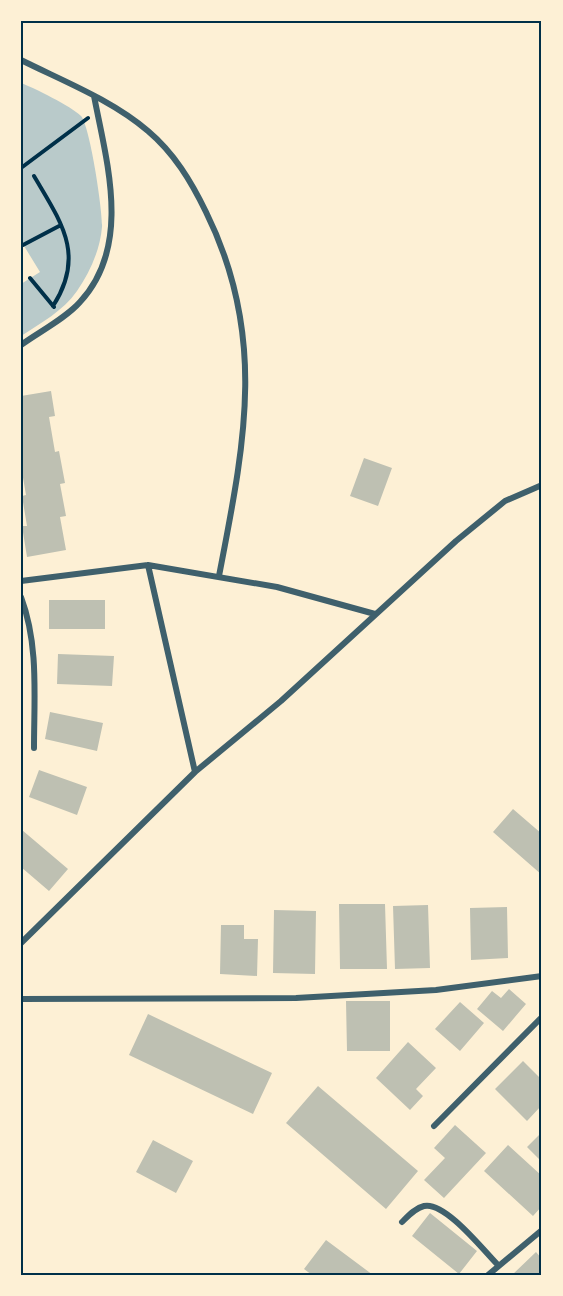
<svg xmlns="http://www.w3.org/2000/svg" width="563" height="1296" font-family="'Noto Sans',sans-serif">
	<rect width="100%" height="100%" fill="#fdf0d5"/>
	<!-- green -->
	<path fill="#b9caca" d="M 21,83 C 34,88 71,106 81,116 C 90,126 103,212 102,227 C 100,250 90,272 77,291 C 63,311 41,323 21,336 L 21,284 L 40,272 L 21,241 Z"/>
	<!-- building -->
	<path fill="#bec0b2" d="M 51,391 L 55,416 L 49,417 L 55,452 L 59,451 L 65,483 L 60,484 L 66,516 L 60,517 L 66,550 L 27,557 L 22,526 L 27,526 L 22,496 L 26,495 L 21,466 L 21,396 Z
		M 364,458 L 392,468 L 378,506 L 350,496 Z
		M 49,600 L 105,600 L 105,629 L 49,629 Z
		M 58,654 L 114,656 L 112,686 L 57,684 Z
		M 50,712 L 103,723 L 97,751 L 45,739 Z
		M 39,770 L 87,787 L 77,815 L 29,797 Z
		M 513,809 L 542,834 L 542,875 L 493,832 Z
		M 22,830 L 68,869 L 49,891 L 21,867 Z
		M 339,904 L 385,904 L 387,969 L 340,969 Z
		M 428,905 L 430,968 L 395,969 L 393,906 Z
		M 507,907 L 508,958 L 471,960 L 470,908 Z
		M 274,910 L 316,911 L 315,974 L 273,973 Z
		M 221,925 L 244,925 L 244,939 L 258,939 L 257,976 L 220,974 Z
		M 509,989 L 526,1004 L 503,1031 L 477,1009 L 492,991 L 501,998 Z
		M 346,1001 L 390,1001 L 390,1051 L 347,1051 Z
		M 460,1002 L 484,1023 L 460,1051 L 435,1029 Z
		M 148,1014 L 272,1073 L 253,1114 L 129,1055 Z
		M 408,1042 L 436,1068 L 416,1089 L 423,1096 L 410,1110 L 376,1078 Z
		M 523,1061 L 542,1080 L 542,1105 L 527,1121 L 495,1089 Z
		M 318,1086 L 418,1171 L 386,1209 L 286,1123 Z
		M 455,1125 L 486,1153 L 444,1198 L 424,1180 L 445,1158 L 434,1148 Z
		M 542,1132 L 542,1162 L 527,1147 Z
		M 153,1140 L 193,1161 L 176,1193 L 136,1172 Z
		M 508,1145 L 542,1176 L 542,1206 L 533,1216 L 484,1171 Z
		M 430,1213 L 477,1251 L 459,1274 L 412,1236 Z
		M 326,1240 L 373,1275 L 312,1275 L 304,1269 Z
		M 536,1252 L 542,1259 L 542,1275 L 512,1275 Z"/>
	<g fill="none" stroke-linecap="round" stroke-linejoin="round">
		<!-- path -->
		<path stroke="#003049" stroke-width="4" d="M 21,168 L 88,118
			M 34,176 C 61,222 86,255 53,306
			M 23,245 L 61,225
			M 30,278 L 54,307"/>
		<!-- minor -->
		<path stroke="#3f606c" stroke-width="6" d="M 21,60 C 63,81 112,100 148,131 C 174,153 191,181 206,212 C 268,337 244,446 219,576
			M 21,345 C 39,332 66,318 80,302 C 132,246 107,163 94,96
			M 148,565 L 195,772
			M 21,581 L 148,565 L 277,587 L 375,614
			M 21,597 C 39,645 34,697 34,748
			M 21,943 L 195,772 L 281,701 L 456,541 L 505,501 L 542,485
			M 21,999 L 296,998 L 436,990 L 542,976
			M 434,1126 L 542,1017
			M 402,1222 C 408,1216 415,1208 424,1206 C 445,1201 484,1251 498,1265
			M 488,1275 L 542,1230"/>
	</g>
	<!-- border -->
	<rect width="563" height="1296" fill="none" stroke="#fdf0d5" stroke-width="45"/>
	<rect x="22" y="22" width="518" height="1252" fill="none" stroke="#003049" stroke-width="2"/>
</svg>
